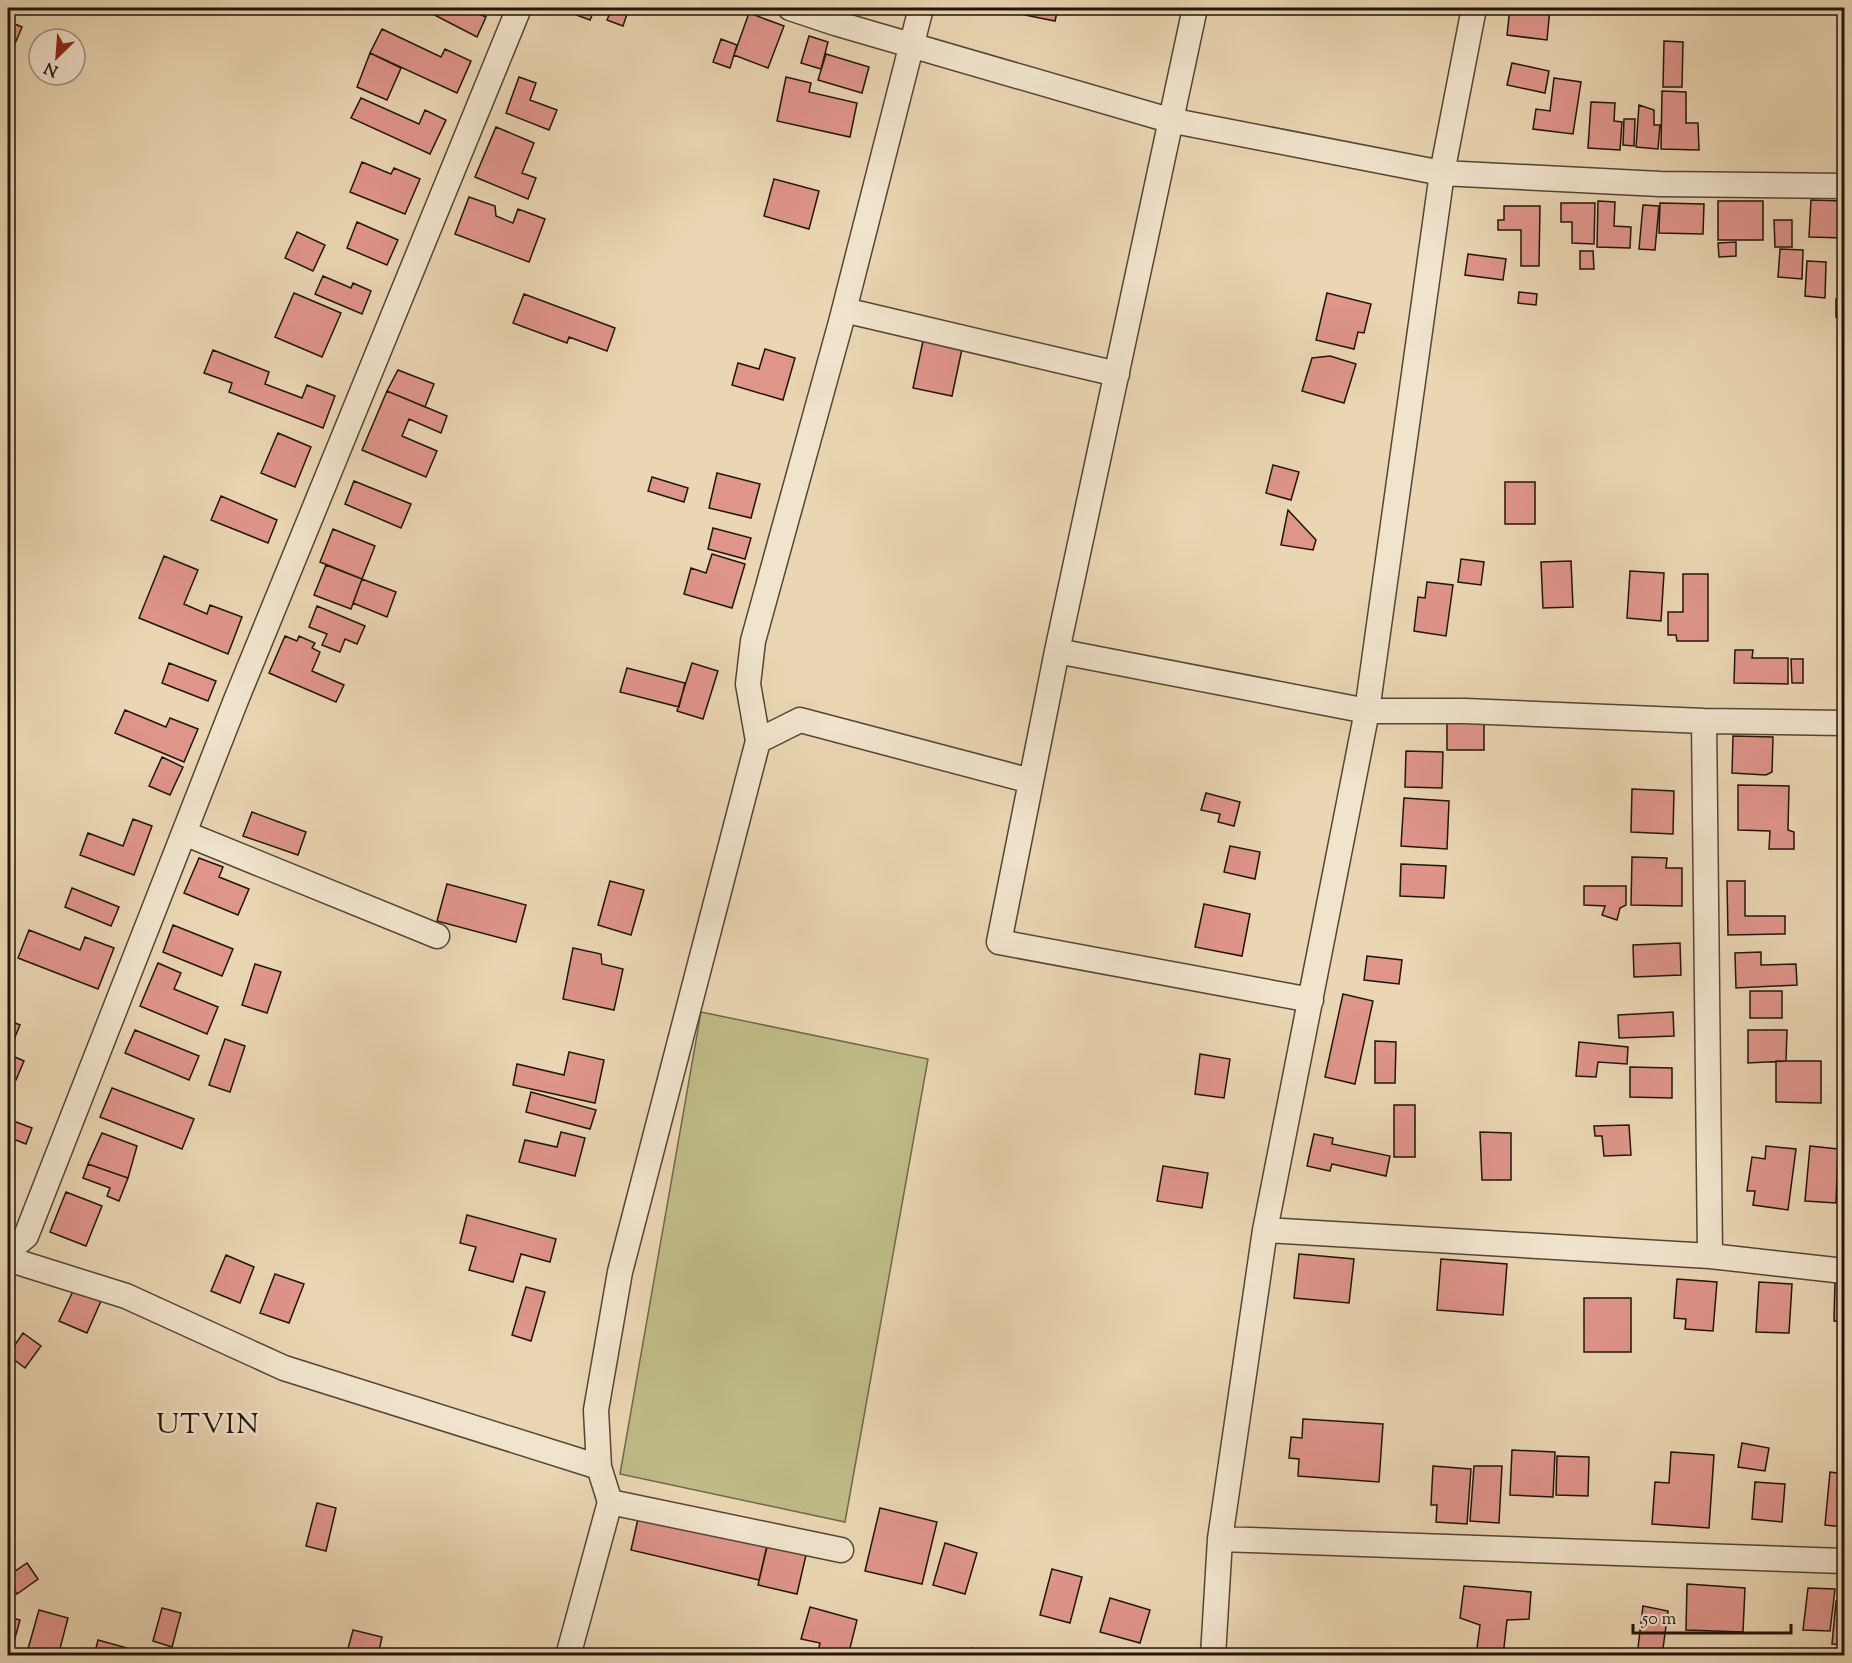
<svg xmlns="http://www.w3.org/2000/svg" width="1852" height="1663" font-family="'Sorts Mill Goudy',serif">
	<rect width="100%" height="100%" fill="#ead6b2"/>
	<filter id="stains"><feTurbulence type="fractalNoise" baseFrequency=".00333" numOctaves="4"/><feColorMatrix values="0 0 0 0 .2 0 0 0 0 .09 0 0 0 0 .02 0 0 0 .5 -.17"/></filter>
	<radialGradient id="worn" r=".72"><stop offset=".6" stop-color="#630" stop-opacity="0"/><stop offset="1" stop-color="#630" stop-opacity=".3"/></radialGradient>
	<!-- green -->
	<path fill="#bfbc87" stroke="#6f6949" stroke-width="1.5" d="M 701,1012 L 928,1059 L 845,1522 L 620,1474 Z"/>
	<!-- building -->
	<path fill="#e0958b" stroke="#1f160b" stroke-width="1.5" d="M 421,8 L 466,8 L 486,17 L 477,37 Z
		M 558,8 L 595,8 L 590,20 Z
		M 612,8 L 629,8 L 623,26 L 607,20 Z
		M 1022,8 L 1058,8 L 1055,21 L 1020,14 Z
		M 1510,8 L 1550,8 L 1547,40 L 1507,35 Z
		M 749,13 L 784,26 L 768,68 L 734,55 Z
		M 8,21 L 22,27 L 11,53 L 8,52 Z
		M 382,29 L 441,57 L 445,49 L 471,61 L 457,93 L 370,53 Z
		M 809,36 L 828,42 L 821,69 L 801,63 Z
		M 721,39 L 737,45 L 730,68 L 713,62 Z
		M 1664,41 L 1683,42 L 1682,87 L 1663,87 Z
		M 370,53 L 401,68 L 387,100 L 357,87 Z
		M 826,54 L 869,67 L 862,93 L 818,80 Z
		M 1512,63 L 1549,71 L 1545,93 L 1507,85 Z
		M 519,77 L 536,83 L 530,100 L 557,110 L 549,130 L 506,113 Z
		M 786,77 L 811,83 L 809,92 L 857,103 L 850,137 L 777,121 Z
		M 1554,78 L 1581,82 L 1573,134 L 1533,129 L 1536,109 L 1550,111 Z
		M 1662,91 L 1686,92 L 1686,123 L 1698,123 L 1699,150 L 1661,149 Z
		M 361,98 L 419,124 L 425,110 L 446,120 L 430,154 L 351,118 Z
		M 1591,102 L 1615,103 L 1614,121 L 1622,122 L 1620,150 L 1588,148 Z
		M 1639,105 L 1654,110 L 1654,125 L 1660,125 L 1658,149 L 1636,147 Z
		M 1624,119 L 1635,119 L 1634,146 L 1623,145 Z
		M 496,127 L 534,143 L 522,173 L 536,178 L 528,199 L 475,177 Z
		M 362,162 L 391,174 L 394,168 L 420,179 L 405,214 L 350,192 Z
		M 774,179 L 819,191 L 809,229 L 764,216 Z
		M 469,197 L 495,206 L 496,216 L 513,223 L 518,209 L 545,219 L 529,262 L 455,234 Z
		M 1811,200 L 1844,201 L 1844,238 L 1809,237 Z
		M 1598,201 L 1615,202 L 1614,226 L 1631,227 L 1630,248 L 1597,247 Z
		M 1718,201 L 1763,201 L 1763,240 L 1718,240 Z
		M 1561,203 L 1595,203 L 1594,244 L 1572,243 L 1572,222 L 1561,222 Z
		M 1660,203 L 1704,204 L 1703,234 L 1659,233 Z
		M 1643,205 L 1659,206 L 1655,250 L 1639,249 Z
		M 1504,206 L 1540,206 L 1539,266 L 1521,266 L 1521,230 L 1498,230 L 1498,220 L 1504,220 Z
		M 1774,220 L 1792,220 L 1792,247 L 1775,247 Z
		M 357,222 L 398,240 L 387,265 L 347,248 Z
		M 297,232 L 325,245 L 313,271 L 285,258 Z
		M 1736,242 L 1736,256 L 1719,257 L 1718,243 Z
		M 1780,249 L 1803,250 L 1802,279 L 1778,277 Z
		M 1580,251 L 1593,251 L 1594,269 L 1580,269 Z
		M 1468,254 L 1506,259 L 1503,280 L 1465,275 Z
		M 1807,261 L 1826,262 L 1825,298 L 1805,296 Z
		M 323,276 L 351,288 L 353,283 L 371,291 L 362,314 L 315,294 Z
		M 1519,292 L 1537,294 L 1536,305 L 1518,303 Z
		M 294,293 L 341,313 L 322,357 L 275,337 Z
		M 1327,293 L 1371,304 L 1364,333 L 1358,332 L 1354,349 L 1316,340 Z
		M 524,294 L 615,328 L 607,351 L 569,337 L 567,343 L 513,323 Z
		M 1836,299 L 1844,299 L 1844,317 L 1836,317 Z
		M 923,341 L 962,349 L 952,396 L 913,388 Z
		M 765,349 L 795,358 L 783,400 L 732,385 L 738,363 L 759,369 Z
		M 213,350 L 269,372 L 265,384 L 302,398 L 307,385 L 335,396 L 323,428 L 229,392 L 232,383 L 204,373 Z
		M 1330,356 L 1356,364 L 1344,403 L 1302,391 L 1312,358 Z
		M 398,370 L 434,384 L 425,407 L 387,391 Z
		M 387,391 L 447,416 L 441,433 L 409,419 L 402,436 L 437,451 L 426,477 L 362,450 Z
		M 278,433 L 311,447 L 295,487 L 261,473 Z
		M 1273,465 L 1299,472 L 1291,500 L 1266,493 Z
		M 717,473 L 760,484 L 751,518 L 709,508 Z
		M 652,477 L 688,488 L 684,502 L 648,491 Z
		M 354,481 L 411,504 L 401,528 L 345,504 Z
		M 1505,482 L 1535,482 L 1535,524 L 1505,524 Z
		M 221,496 L 277,520 L 268,543 L 211,520 Z
		M 1288,510 L 1316,540 L 1313,550 L 1281,545 Z
		M 713,528 L 751,538 L 745,559 L 708,549 Z
		M 333,529 L 375,546 L 362,579 L 320,562 Z
		M 712,554 L 745,564 L 732,608 L 684,594 L 691,568 L 706,573 Z
		M 164,556 L 198,570 L 184,604 L 207,614 L 210,605 L 242,617 L 228,654 L 139,618 Z
		M 1461,559 L 1484,562 L 1481,585 L 1458,582 Z
		M 1571,561 L 1573,607 L 1543,608 L 1541,562 Z
		M 326,565 L 362,579 L 351,609 L 314,595 Z
		M 1630,571 L 1664,573 L 1661,621 L 1627,618 Z
		M 1683,574 L 1708,574 L 1708,641 L 1677,641 L 1676,635 L 1668,635 L 1668,612 L 1683,612 Z
		M 362,579 L 396,592 L 387,617 L 353,603 Z
		M 1427,582 L 1453,585 L 1446,636 L 1414,631 L 1418,597 L 1425,598 Z
		M 317,606 L 365,626 L 357,644 L 345,639 L 340,652 L 322,645 L 327,634 L 309,627 Z
		M 285,636 L 297,641 L 299,636 L 315,643 L 312,648 L 320,652 L 312,671 L 344,685 L 336,702 L 269,673 Z
		M 1735,650 L 1753,650 L 1752,658 L 1788,658 L 1788,684 L 1734,683 Z
		M 1791,659 L 1803,659 L 1803,683 L 1792,683 Z
		M 169,663 L 216,681 L 208,701 L 162,683 Z
		M 692,663 L 718,671 L 703,719 L 677,711 Z
		M 627,668 L 685,683 L 679,707 L 620,692 Z
		M 125,710 L 166,727 L 170,718 L 198,729 L 184,762 L 115,733 Z
		M 1447,723 L 1484,723 L 1484,750 L 1447,750 Z
		M 1733,736 L 1773,737 L 1772,772 L 1766,775 L 1732,773 Z
		M 1406,751 L 1443,752 L 1442,788 L 1405,787 Z
		M 162,757 L 183,767 L 170,795 L 149,786 Z
		M 1738,785 L 1789,786 L 1788,830 L 1794,832 L 1794,849 L 1769,849 L 1770,831 L 1738,830 Z
		M 1632,789 L 1674,791 L 1673,834 L 1631,832 Z
		M 1206,793 L 1240,802 L 1234,826 L 1218,822 L 1220,814 L 1201,810 Z
		M 1404,798 L 1449,801 L 1447,849 L 1401,846 Z
		M 252,812 L 306,832 L 298,855 L 243,836 Z
		M 133,819 L 152,826 L 134,875 L 80,855 L 88,833 L 123,846 Z
		M 1230,846 L 1260,852 L 1255,879 L 1224,872 Z
		M 1632,857 L 1667,858 L 1666,868 L 1682,868 L 1682,906 L 1631,905 Z
		M 199,858 L 223,867 L 219,877 L 249,889 L 238,915 L 184,893 Z
		M 1401,864 L 1446,866 L 1444,898 L 1400,896 Z
		M 610,881 L 644,890 L 631,935 L 598,925 Z
		M 1727,881 L 1745,881 L 1745,916 L 1785,916 L 1785,934 L 1728,935 Z
		M 447,884 L 526,905 L 516,942 L 437,921 Z
		M 1584,886 L 1626,886 L 1626,905 L 1620,908 L 1617,920 L 1602,915 L 1605,906 L 1584,905 Z
		M 72,888 L 119,907 L 111,926 L 65,907 Z
		M 1204,904 L 1250,914 L 1242,956 L 1195,947 Z
		M 173,925 L 233,949 L 222,976 L 163,952 Z
		M 29,930 L 80,950 L 85,937 L 114,948 L 98,989 L 18,958 Z
		M 1680,943 L 1681,975 L 1634,977 L 1633,945 Z
		M 573,948 L 601,954 L 602,964 L 623,969 L 614,1010 L 563,999 Z
		M 1761,952 L 1761,965 L 1796,964 L 1797,985 L 1736,988 L 1735,953 Z
		M 1367,956 L 1402,960 L 1399,984 L 1364,980 Z
		M 158,963 L 181,973 L 174,989 L 218,1007 L 207,1034 L 140,1006 Z
		M 255,964 L 281,972 L 267,1013 L 242,1005 Z
		M 1750,991 L 1782,991 L 1782,1018 L 1750,1018 Z
		M 1343,994 L 1373,1001 L 1355,1084 L 1325,1077 Z
		M 1673,1012 L 1674,1036 L 1619,1038 L 1618,1015 Z
		M 8,1020 L 20,1025 L 8,1054 L 24,1061 L 16,1080 L 8,1076 Z
		M 135,1030 L 199,1056 L 189,1080 L 125,1053 Z
		M 1748,1030 L 1787,1030 L 1786,1061 L 1748,1063 Z
		M 225,1039 L 245,1046 L 230,1092 L 209,1085 Z
		M 1375,1041 L 1396,1042 L 1395,1083 L 1375,1083 Z
		M 1579,1042 L 1628,1047 L 1627,1064 L 1598,1062 L 1596,1077 L 1576,1076 Z
		M 569,1052 L 604,1060 L 595,1103 L 513,1085 L 517,1064 L 564,1075 Z
		M 1200,1054 L 1230,1059 L 1224,1098 L 1195,1094 Z
		M 1776,1061 L 1821,1061 L 1821,1103 L 1776,1102 Z
		M 1630,1067 L 1672,1068 L 1672,1098 L 1630,1097 Z
		M 112,1088 L 194,1119 L 182,1149 L 100,1117 Z
		M 531,1092 L 596,1110 L 590,1129 L 526,1112 Z
		M 1394,1105 L 1415,1105 L 1415,1157 L 1394,1157 Z
		M 8,1119 L 32,1128 L 26,1144 L 8,1137 Z
		M 1629,1125 L 1631,1155 L 1604,1156 L 1602,1136 L 1595,1136 L 1594,1126 Z
		M 561,1132 L 585,1138 L 575,1176 L 519,1162 L 525,1140 L 557,1147 Z
		M 1480,1132 L 1511,1133 L 1511,1180 L 1482,1180 Z
		M 102,1133 L 137,1146 L 128,1178 L 88,1164 Z
		M 1314,1134 L 1333,1138 L 1332,1144 L 1390,1156 L 1386,1176 L 1332,1164 L 1330,1171 L 1307,1166 Z
		M 1766,1146 L 1796,1149 L 1788,1210 L 1753,1205 L 1755,1191 L 1747,1191 L 1752,1157 L 1765,1159 Z
		M 1810,1146 L 1838,1149 L 1836,1203 L 1805,1201 Z
		M 88,1164 L 128,1178 L 119,1201 L 107,1196 L 110,1188 L 83,1178 Z
		M 1163,1166 L 1208,1173 L 1202,1208 L 1157,1201 Z
		M 66,1192 L 102,1206 L 86,1246 L 50,1232 Z
		M 467,1215 L 556,1239 L 550,1262 L 521,1254 L 513,1282 L 469,1270 L 476,1247 L 460,1243 Z
		M 1299,1254 L 1354,1259 L 1349,1303 L 1294,1298 Z
		M 226,1255 L 254,1267 L 240,1303 L 211,1291 Z
		M 1441,1259 L 1507,1264 L 1503,1315 L 1437,1310 Z
		M 275,1274 L 304,1284 L 289,1323 L 260,1313 Z
		M 1677,1279 L 1717,1282 L 1713,1331 L 1685,1329 L 1686,1319 L 1674,1318 Z
		M 1835,1281 L 1844,1281 L 1844,1322 L 1834,1321 Z
		M 1759,1282 L 1792,1284 L 1789,1333 L 1756,1332 Z
		M 526,1287 L 545,1292 L 531,1341 L 512,1335 Z
		M 74,1289 L 101,1301 L 87,1333 L 59,1321 Z
		M 1584,1298 L 1631,1298 L 1631,1352 L 1584,1352 Z
		M 23,1333 L 41,1346 L 25,1368 L 8,1355 Z
		M 1303,1419 L 1383,1424 L 1379,1482 L 1298,1476 L 1299,1459 L 1289,1458 L 1291,1437 L 1302,1438 Z
		M 1742,1443 L 1769,1448 L 1765,1471 L 1738,1467 Z
		M 1512,1450 L 1555,1452 L 1553,1497 L 1510,1495 Z
		M 1671,1452 L 1714,1455 L 1709,1528 L 1652,1524 L 1655,1482 L 1669,1483 Z
		M 1557,1456 L 1589,1457 L 1588,1496 L 1556,1495 Z
		M 1433,1466 L 1471,1469 L 1467,1524 L 1436,1522 L 1437,1505 L 1431,1505 Z
		M 1474,1466 L 1502,1466 L 1499,1523 L 1470,1521 Z
		M 1830,1472 L 1844,1474 L 1844,1527 L 1825,1525 Z
		M 1755,1482 L 1785,1484 L 1782,1522 L 1752,1519 Z
		M 317,1503 L 336,1508 L 326,1551 L 306,1546 Z
		M 880,1508 L 937,1522 L 922,1584 L 865,1571 Z
		M 640,1510 L 768,1541 L 759,1580 L 631,1550 Z
		M 945,1543 L 977,1553 L 965,1594 L 933,1585 Z
		M 767,1547 L 806,1555 L 797,1594 L 758,1585 Z
		M 27,1563 L 38,1579 L 17,1594 L 8,1581 L 8,1576 Z
		M 1052,1569 L 1082,1577 L 1070,1623 L 1040,1615 Z
		M 1687,1584 L 1745,1588 L 1743,1632 L 1686,1630 Z
		M 1464,1586 L 1531,1592 L 1529,1619 L 1507,1620 L 1503,1656 L 1476,1656 L 1480,1625 L 1460,1618 Z
		M 1808,1588 L 1835,1589 L 1830,1631 L 1803,1630 Z
		M 1110,1598 L 1150,1610 L 1140,1643 L 1100,1632 Z
		M 1836,1601 L 1844,1602 L 1844,1645 L 1832,1644 Z
		M 1643,1606 L 1668,1611 L 1662,1656 L 1637,1656 Z
		M 810,1607 L 857,1620 L 848,1656 L 817,1656 L 820,1643 L 801,1639 Z
		M 162,1608 L 181,1613 L 172,1647 L 153,1641 Z
		M 39,1610 L 68,1618 L 58,1656 L 26,1656 Z
		M 8,1617 L 20,1620 L 10,1656 L 8,1656 Z
		M 353,1630 L 382,1637 L 378,1656 L 346,1656 Z
		M 98,1640 L 127,1648 L 125,1656 L 94,1656 Z
		M 972,1648 L 995,1656 L 970,1656 Z"/>
	<g fill="none" stroke-linecap="round" stroke-linejoin="round">
		<!-- minor casing -->
		<g stroke="#524635" stroke-width="27">
			<path id="minor" d="M 790,8 L 835,23 L 1169,120 L 1442,173 L 1474,8
				M 1195,8 L 1057,651 L 999,942 L 1311,1000
				M 844,310 L 1117,374
				M 1057,651 L 1367,711 L 1465,711 L 1704,721 L 1844,723
				M 1704,721 L 1710,1256
				M 758,741 L 800,720 L 1031,781
				M 184,833 L 437,936
				M 1265,1230 L 1710,1256 L 1844,1271
				M 8,1251 L 26,1236 L 236,700 L 519,8
				M 8,1259 L 126,1296 L 284,1368 L 599,1467
				M 610,1502 L 841,1550
				M 1220,1539 L 1265,1230 L 1367,711 L 1442,173 L 1660,184 L 1844,186
				M 568,1656 L 610,1502 L 599,1467 L 596,1410 L 620,1272 L 758,741 L 748,684 L 753,641 L 841,322 L 921,8
				M 1213,1656 L 1220,1539 L 1844,1561"/>
		</g>
		<!-- minor -->
		<use href="#minor" stroke="#f1e4cd" stroke-width="24"/>
	</g>
	<g text-anchor="middle" dominant-baseline="central" stroke-width="5" stroke-linejoin="round" paint-order="stroke">
		<!-- quarter labels -->
		<g font-size="28" letter-spacing="1.5" fill="#1f160b" stroke="#f1e4cd">
			<text x="208" y="1426">UTVIN</text>
		</g>
	</g>
	<!-- margin -->
	<rect width="1852" height="1663" fill="none" stroke="#ead6b2" stroke-width="30"/>
	<rect x="9" y="9" width="1834" height="1645" fill="none" stroke="#1f160b" stroke-width="3"/>
	<rect x="15" y="15" width="1822" height="1633" fill="none" stroke="#1f160b" stroke-width="1.5"/>
	<!-- north arrow -->
	<g transform="translate(57 57) rotate(205)"><circle r="28" fill="#f1e4cd" stroke="#9d927f" stroke-width="1.5"/>
	<path d="M0-4.5L10 22L0 15L-10 22Z" fill="#8f2418"/>
	<text y="-9" font-size="16" font-weight="bold" text-anchor="middle" fill="#1f160b">N</text>
	</g>
	<!-- scale -->
	<path d="M1633 1624v9h158v-9" fill="none" stroke="#1f160b" stroke-width="3"/>
	<text x="1642" y="1624" font-size="18" fill="#1f160b" stroke="#f1e4cd" stroke-width="4.5" paint-order="stroke">50 m</text>
	<rect width="100%" height="100%" filter="url(#stains)"/>
	<rect width="100%" height="100%" fill="url(#worn)"/>
</svg>
